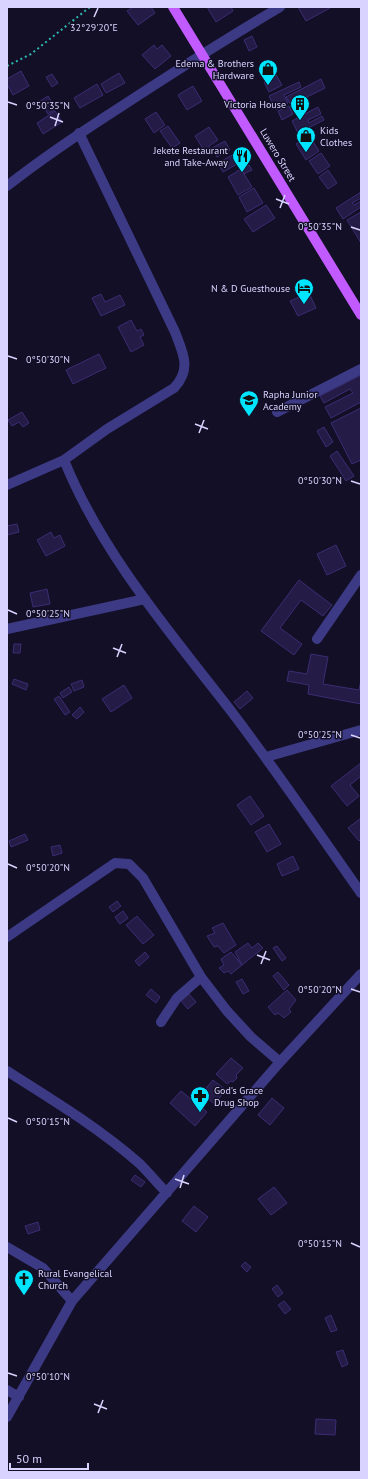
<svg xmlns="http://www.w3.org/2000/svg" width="368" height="1479" font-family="'PT Sans',sans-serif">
	<rect width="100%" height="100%" fill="#130f26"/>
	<!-- building -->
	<path fill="#241b47" stroke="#3b2d73" d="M 133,7 L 151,7 L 155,13 L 138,25 L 127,11 Z
		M 207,7 L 231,7 L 233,11 L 216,22 Z
		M 298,7 L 329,7 L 330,8 L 306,21 Z
		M 252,36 L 257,47 L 249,51 L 244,40 Z
		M 154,45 L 157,49 L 162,45 L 171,56 L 155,69 L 142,55 Z
		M 21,71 L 29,86 L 13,95 L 7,84 L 7,79 Z
		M 119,73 L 125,83 L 106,93 L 101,84 Z
		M 52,74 L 58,83 L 52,87 L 46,77 Z
		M 276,75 L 282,85 L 269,92 L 264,82 Z
		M 321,79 L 325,88 L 291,105 L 286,97 Z
		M 299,82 L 301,87 L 284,95 L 288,103 L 276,110 L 269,96 Z
		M 97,84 L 103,95 L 80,108 L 74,98 Z
		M 193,86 L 202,101 L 187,110 L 178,95 Z
		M 48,96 L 56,109 L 48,114 L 40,101 Z
		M 289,106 L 293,114 L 282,120 L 278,111 Z
		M 318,107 L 321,114 L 308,120 L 309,123 L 322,116 L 324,120 L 298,133 L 292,121 Z
		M 55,111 L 62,122 L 43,134 L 37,123 Z
		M 156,112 L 165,125 L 154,133 L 145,119 Z
		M 168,126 L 180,143 L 172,148 L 160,131 Z
		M 209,127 L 218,140 L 209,146 L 211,149 L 205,152 L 195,136 Z
		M 309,135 L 319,151 L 306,160 L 296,144 Z
		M 225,141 L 230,150 L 217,157 L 212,148 Z
		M 321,153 L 330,166 L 318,174 L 309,161 Z
		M 234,154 L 239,163 L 223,172 L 218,163 Z
		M 249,165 L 252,170 L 244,174 L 241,169 Z
		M 241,169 L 252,187 L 238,195 L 228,177 Z
		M 328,170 L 337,183 L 328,189 L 319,177 Z
		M 254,188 L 263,203 L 247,212 L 239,197 Z
		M 361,192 L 361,198 L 352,203 L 354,205 L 361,201 L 361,207 L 343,219 L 336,208 Z
		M 266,205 L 275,218 L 253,232 L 244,219 Z
		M 361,212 L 361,243 L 347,220 Z
		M 309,293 L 316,308 L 298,316 L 290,301 Z
		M 101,294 L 105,302 L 120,295 L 125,305 L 101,316 L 92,298 Z
		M 131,320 L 137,331 L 141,329 L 144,335 L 140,337 L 144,345 L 131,352 L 118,327 Z
		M 99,354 L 106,368 L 73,384 L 66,370 Z
		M 361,375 L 361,402 L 331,418 L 325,407 L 353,393 L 350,389 L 324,403 L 320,396 Z
		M 361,408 L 361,460 L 352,464 L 331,423 Z
		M 22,412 L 29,423 L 23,427 L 19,422 L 12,426 L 8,420 Z
		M 324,427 L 333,442 L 326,447 L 317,431 Z
		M 337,451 L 354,476 L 346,481 L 330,456 Z
		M 17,524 L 19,532 L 7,535 L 7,526 Z
		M 51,532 L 54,538 L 60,535 L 65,546 L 46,556 L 37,540 Z
		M 336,545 L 346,566 L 327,575 L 317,554 Z
		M 299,580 L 332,605 L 323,616 L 301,600 L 280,628 L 302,644 L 294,655 L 261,631 Z
		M 47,589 L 50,604 L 33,607 L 30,593 Z
		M 14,644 L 21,644 L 20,653 L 13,653 Z
		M 311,654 L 328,657 L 323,684 L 359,690 L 361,680 L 361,704 L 308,694 L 309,685 L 287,681 L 289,671 L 307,674 Z
		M 14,679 L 28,684 L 26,690 L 12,684 Z
		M 82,680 L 84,687 L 74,691 L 71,684 Z
		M 124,685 L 132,698 L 111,712 L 102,699 Z
		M 69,687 L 72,692 L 63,698 L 60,693 Z
		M 247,691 L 253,698 L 240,709 L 234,702 Z
		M 59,696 L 70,712 L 65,715 L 54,699 Z
		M 80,707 L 84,712 L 77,719 L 72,715 Z
		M 361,763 L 361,776 L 350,785 L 359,796 L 347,806 L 331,786 Z
		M 250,796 L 264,816 L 251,825 L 237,805 Z
		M 361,818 L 361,839 L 359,841 L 348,828 Z
		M 269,824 L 281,844 L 267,852 L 255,832 Z
		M 25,834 L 28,840 L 11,847 L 9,841 Z
		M 60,845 L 62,853 L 53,856 L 51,847 Z
		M 293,856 L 299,869 L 282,876 L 277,864 Z
		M 117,901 L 121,906 L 113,912 L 109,907 Z
		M 123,911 L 128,918 L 120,924 L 115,917 Z
		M 137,916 L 154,935 L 143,944 L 126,925 Z
		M 223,923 L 236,945 L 224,953 L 218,946 L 214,947 L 207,936 L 215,933 L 212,928 Z
		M 248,943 L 252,948 L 258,943 L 263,948 L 242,965 L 235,952 Z
		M 277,946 L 286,958 L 282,961 L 273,948 Z
		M 145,952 L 149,957 L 139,966 L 135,961 Z
		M 231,952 L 242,965 L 231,974 L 228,971 L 224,973 L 219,968 L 224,965 L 221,959 Z
		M 278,972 L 289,985 L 284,990 L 273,976 Z
		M 242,979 L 249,991 L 243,994 L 236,982 Z
		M 151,989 L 160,997 L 156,1003 L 146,995 Z
		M 287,990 L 296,1000 L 289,1009 L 291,1012 L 284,1018 L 278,1013 L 275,1015 L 268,1007 Z
		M 189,994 L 196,1002 L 188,1009 L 181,1001 Z
		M 231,1058 L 243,1068 L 236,1075 L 237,1078 L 233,1082 L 231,1081 L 227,1084 L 216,1074 Z
		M 213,1080 L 226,1090 L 214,1104 L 202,1093 Z
		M 181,1091 L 207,1112 L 195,1126 L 170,1103 Z
		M 272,1098 L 284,1108 L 270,1125 L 258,1115 Z
		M 135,1175 L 145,1182 L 141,1187 L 131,1180 Z
		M 274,1187 L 287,1203 L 271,1215 L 258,1199 Z
		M 194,1206 L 208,1217 L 196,1232 L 182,1221 Z
		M 38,1222 L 40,1230 L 28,1234 L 25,1226 Z
		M 245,1262 L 251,1267 L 247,1272 L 241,1266 Z
		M 277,1285 L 283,1293 L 278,1297 L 272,1289 Z
		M 284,1301 L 291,1309 L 285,1314 L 278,1305 Z
		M 331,1315 L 337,1330 L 331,1332 L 325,1318 Z
		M 343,1350 L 348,1364 L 342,1367 L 336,1352 Z
		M 316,1419 L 336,1420 L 335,1435 L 315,1434 Z"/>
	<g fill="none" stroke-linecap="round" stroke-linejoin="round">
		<!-- path -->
		<path stroke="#2fb8b0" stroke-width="2" stroke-dasharray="2 3" stroke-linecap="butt" d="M 7,66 L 31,54 L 90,7"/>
		<!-- minor -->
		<path stroke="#3d3a85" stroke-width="10" d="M 7,186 C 44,157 83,131 122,106 C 174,72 226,39 280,7
			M 277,412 L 361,369
			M 64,460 C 102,554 170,632 231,711 C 276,770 318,832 361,893
			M 7,485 L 64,460 L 107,429 L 174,388 C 192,369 183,353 175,332 L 79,133
			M 7,629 L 145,599
			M 317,639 L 361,575
			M 266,757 L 361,730
			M 7,937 L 115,863 L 129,864 L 143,878 L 201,977 L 227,1011 L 251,1037 L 280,1062
			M 161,1022 L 177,998 L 201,977
			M 7,1071 C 53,1100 99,1128 140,1164 C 149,1173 158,1184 167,1193
			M 7,1247 L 43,1268 L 72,1301
			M 7,1390 L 19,1397
			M 7,1417 L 72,1301 L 280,1062 L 361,974"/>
		<!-- major -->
		<path stroke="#c25bff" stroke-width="10" d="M 173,7 L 361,315"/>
	</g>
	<!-- ticks -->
	<path fill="none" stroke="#d9d4ff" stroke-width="1.5" d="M 94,17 L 98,8M 8,102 L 17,105M 50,117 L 63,122M 55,126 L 59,113M 276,199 L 289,204M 280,208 L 285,195M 351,227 L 360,230M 8,356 L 17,359M 195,424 L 208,429M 199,433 L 204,420M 351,481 L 360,484M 8,610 L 17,614M 113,648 L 126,653M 117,657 L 122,644M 351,735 L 360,738M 8,864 L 17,868M 257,955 L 270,960M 261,964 L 266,951M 351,989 L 360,992M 8,1118 L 17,1122M 175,1179 L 189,1184M 180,1188 L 184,1175M 351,1243 L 360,1247M 8,1373 L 17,1376M 94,1404 L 107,1409M 98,1413 L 103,1400"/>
	<!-- icons -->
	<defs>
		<g id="shop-pin" transform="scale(1)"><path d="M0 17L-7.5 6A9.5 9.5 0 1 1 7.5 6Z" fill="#00e5ff" stroke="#130f26"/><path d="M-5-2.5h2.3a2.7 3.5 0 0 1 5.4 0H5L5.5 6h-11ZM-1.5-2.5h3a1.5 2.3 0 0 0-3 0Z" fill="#111"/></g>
		<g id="building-pin" transform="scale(1)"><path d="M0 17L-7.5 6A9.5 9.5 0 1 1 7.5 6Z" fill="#00e5ff" stroke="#130f26"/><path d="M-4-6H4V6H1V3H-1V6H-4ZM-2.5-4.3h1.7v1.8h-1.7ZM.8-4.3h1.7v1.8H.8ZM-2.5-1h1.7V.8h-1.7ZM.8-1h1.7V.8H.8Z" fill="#111"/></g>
		<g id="restaurant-pin" transform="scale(1)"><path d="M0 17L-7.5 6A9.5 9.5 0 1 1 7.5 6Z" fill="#00e5ff" stroke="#130f26"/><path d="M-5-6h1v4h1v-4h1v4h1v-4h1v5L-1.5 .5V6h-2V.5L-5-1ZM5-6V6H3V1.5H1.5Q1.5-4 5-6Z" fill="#111"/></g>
		<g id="hotel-pin" transform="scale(1)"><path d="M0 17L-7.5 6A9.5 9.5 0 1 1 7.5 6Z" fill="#00e5ff" stroke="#130f26"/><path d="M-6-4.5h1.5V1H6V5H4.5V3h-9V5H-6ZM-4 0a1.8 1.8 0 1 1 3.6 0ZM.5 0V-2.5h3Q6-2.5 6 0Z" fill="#111"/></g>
		<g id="school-pin" transform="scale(1)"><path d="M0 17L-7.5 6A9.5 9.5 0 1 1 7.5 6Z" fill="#00e5ff" stroke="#130f26"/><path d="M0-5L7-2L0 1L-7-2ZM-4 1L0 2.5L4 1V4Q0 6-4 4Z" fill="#111"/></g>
		<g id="pharmacy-pin" transform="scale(1)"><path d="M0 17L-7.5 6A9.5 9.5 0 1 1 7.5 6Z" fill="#00e5ff" stroke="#130f26"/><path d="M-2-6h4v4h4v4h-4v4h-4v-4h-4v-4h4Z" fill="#111"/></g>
		<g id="church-pin" transform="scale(1)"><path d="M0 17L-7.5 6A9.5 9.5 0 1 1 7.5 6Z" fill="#00e5ff" stroke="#130f26"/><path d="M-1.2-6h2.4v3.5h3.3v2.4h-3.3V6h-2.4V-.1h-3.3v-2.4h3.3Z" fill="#111"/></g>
	</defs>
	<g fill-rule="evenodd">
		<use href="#shop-pin" x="268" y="69"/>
		<use href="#building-pin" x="300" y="104"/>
		<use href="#shop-pin" x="306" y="136"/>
		<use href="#restaurant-pin" x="242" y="156"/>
		<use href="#hotel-pin" x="304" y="288"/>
		<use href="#school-pin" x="249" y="400"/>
		<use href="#pharmacy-pin" x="200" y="1096"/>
		<use href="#church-pin" x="24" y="1279"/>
	</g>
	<g text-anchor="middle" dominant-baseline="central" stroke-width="3" stroke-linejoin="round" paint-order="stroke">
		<!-- poi labels -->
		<g font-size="10" fill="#d9d4ff" stroke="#130f26" text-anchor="end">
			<text x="254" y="63">Edema &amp; Brothers<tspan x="254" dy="12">Hardware</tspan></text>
			<text x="286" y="104">Victoria House</text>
			<text x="320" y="130" text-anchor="start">Kids<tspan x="320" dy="12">Clothes</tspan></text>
			<text x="228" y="150">Jekete Restaurant<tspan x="228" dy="12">and Take-Away</tspan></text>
			<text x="290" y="288">N &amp; D Guesthouse</text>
			<text x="263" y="394" text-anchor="start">Rapha Junior<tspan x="263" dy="12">Academy</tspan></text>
			<text x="214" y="1090" text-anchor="start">God's Grace<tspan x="214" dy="12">Drug Shop</tspan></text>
			<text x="38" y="1273" text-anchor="start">Rural Evangelical<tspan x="38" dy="12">Church</tspan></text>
		</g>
		<!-- street labels -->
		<g font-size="10" fill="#d9d4ff" stroke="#130f26">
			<text transform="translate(278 155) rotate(59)">Luwero Street</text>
		</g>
	</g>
	<g font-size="10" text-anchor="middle" fill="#d9d4ff" stroke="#130f26" stroke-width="3" stroke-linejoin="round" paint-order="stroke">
		<text x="94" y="31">32°29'20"E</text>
		<text x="48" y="109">0°50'35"N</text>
		<text x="320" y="230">0°50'35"N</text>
		<text x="48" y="363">0°50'30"N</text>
		<text x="320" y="484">0°50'30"N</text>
		<text x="48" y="617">0°50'25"N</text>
		<text x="320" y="738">0°50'25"N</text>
		<text x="48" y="871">0°50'20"N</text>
		<text x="320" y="993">0°50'20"N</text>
		<text x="48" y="1125">0°50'15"N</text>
		<text x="320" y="1247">0°50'15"N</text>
		<text x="48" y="1380">0°50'10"N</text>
	</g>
	<!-- border -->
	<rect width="368" height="1479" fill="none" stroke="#d9d4ff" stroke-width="16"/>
	<!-- scale -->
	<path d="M10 1463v6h78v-6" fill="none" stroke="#d9d4ff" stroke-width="2"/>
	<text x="16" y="1463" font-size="12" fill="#d9d4ff" stroke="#130f26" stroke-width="3" paint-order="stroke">50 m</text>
</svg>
